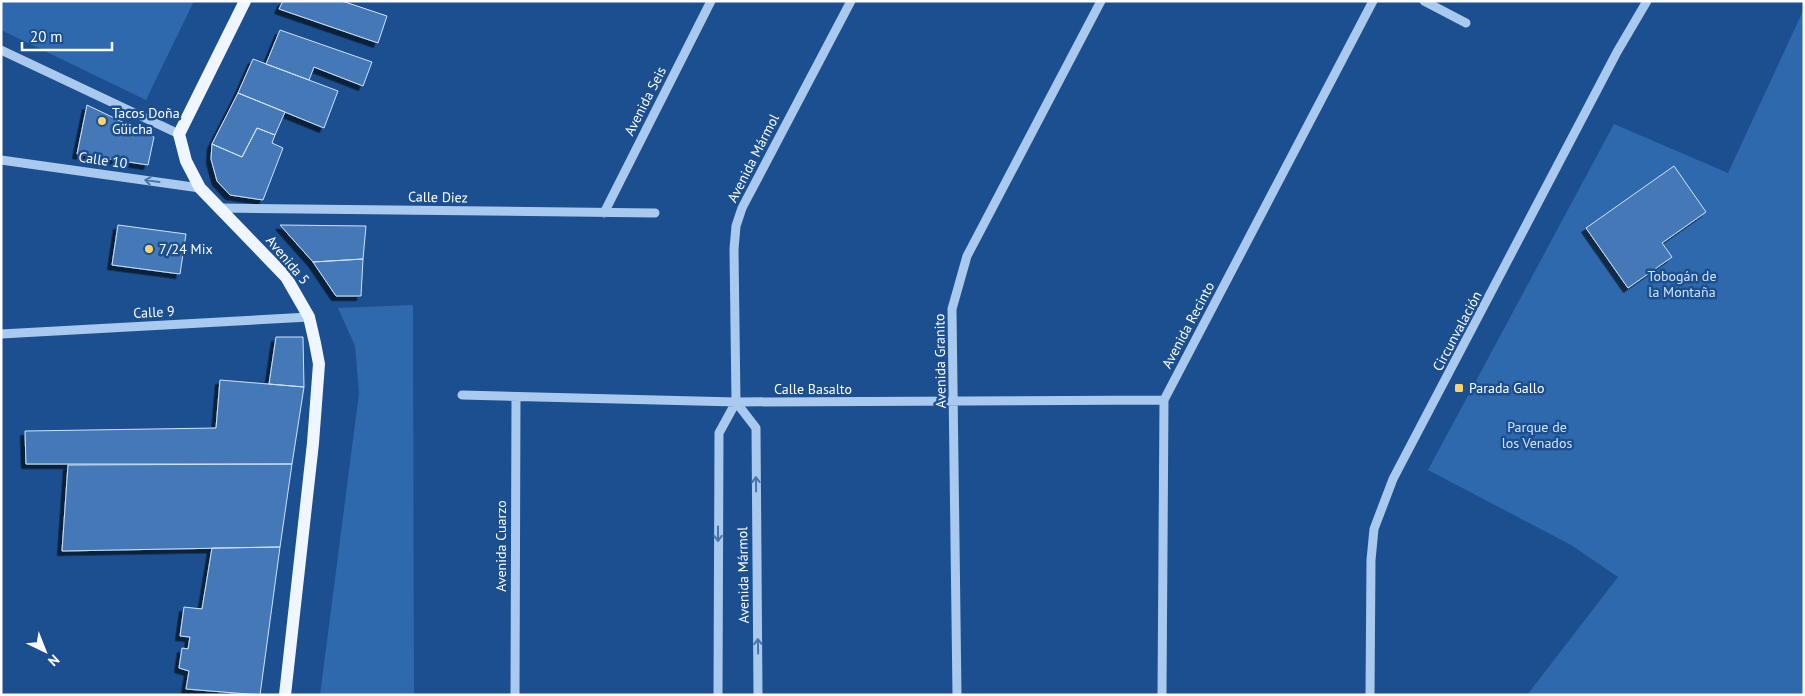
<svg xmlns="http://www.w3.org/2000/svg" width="1805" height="696" font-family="'PT Sans',sans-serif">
	<defs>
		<filter id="shadow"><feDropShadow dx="-4.5" dy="4.5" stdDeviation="0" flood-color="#0009"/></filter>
	</defs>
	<rect width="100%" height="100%" fill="#1b4f8f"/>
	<!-- green -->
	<path fill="#2e69ad" d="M 1,1 L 194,1 L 146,100 L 1,30 Z
		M 1804,9 L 1804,695 L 1527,695 L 1618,577 L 1571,545 L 1428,470 L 1614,124 L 1728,173 Z
		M 413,305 L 414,695 L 320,695 L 359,393 L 355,346 L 338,308 Z"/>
	<!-- building -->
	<path fill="#4478b7" stroke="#cfe3fa" filter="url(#shadow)" d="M 283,1 L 342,1 L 387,16 L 378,43 L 279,9 Z
		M 280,30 L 372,62 L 363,86 L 314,67 L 309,80 L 266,64 Z
		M 253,59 L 338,91 L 324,128 L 238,93 Z
		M 238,93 L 285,112 L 275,135 L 257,128 L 242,157 L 212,144 Z
		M 87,105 L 154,137 L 148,165 L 77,154 Z
		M 257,128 L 275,135 L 272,143 L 283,148 L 263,200 L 230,195 L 217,181 L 211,159 L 212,144 L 242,157 Z
		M 1674,166 L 1706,212 L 1662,243 L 1672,257 L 1628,288 L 1586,228 Z
		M 118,225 L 186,234 L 180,274 L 112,265 Z
		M 280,225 L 366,226 L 363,259 L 313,262 Z
		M 363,259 L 361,296 L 336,296 L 313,262 Z
		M 276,337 L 303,337 L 304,387 L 269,384 Z
		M 220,380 L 304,387 L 292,464 L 26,464 L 25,431 L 216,428 Z
		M 292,464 L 280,547 L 62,551 L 68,465 Z
		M 280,547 L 260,695 L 186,689 L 189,671 L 179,668 L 182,648 L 188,649 L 190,637 L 180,636 L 184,607 L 202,609 L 212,548 Z"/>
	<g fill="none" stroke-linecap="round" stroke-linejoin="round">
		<!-- minor -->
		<path stroke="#a9c9ee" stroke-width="9" d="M 1424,1 L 1466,23
			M 1,50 L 179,134
			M 1,160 L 200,188
			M 221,208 L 655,213
			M 604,213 L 711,1
			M 1,334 L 309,317
			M 462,395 L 736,402 L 1164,400
			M 736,402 L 756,428 L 758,695
			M 515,695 L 516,397
			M 718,695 L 719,433 L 736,402 L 734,249 L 736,226 L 742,208 L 851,1
			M 957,695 L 952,309 L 967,256 L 1101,1
			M 1162,695 L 1164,400 L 1373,1
			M 1370,695 L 1371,560 L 1374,529 L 1393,479 L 1617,52 L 1647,1"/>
		<!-- major -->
		<path stroke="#f0f6ff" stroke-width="12" d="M 245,1 L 179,134 L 186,161 L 200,188 L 286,277 L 309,317 L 315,343 L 319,364 L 313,443 L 285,695"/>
	</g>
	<!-- one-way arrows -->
	<defs><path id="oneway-shaft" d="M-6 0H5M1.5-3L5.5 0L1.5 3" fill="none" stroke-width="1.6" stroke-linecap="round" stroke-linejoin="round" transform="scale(1.25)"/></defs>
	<g stroke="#4674ac">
		<use href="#oneway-shaft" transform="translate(152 181) rotate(-172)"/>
		<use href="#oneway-shaft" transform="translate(756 484) rotate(-91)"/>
		<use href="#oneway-shaft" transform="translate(718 534) rotate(90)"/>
		<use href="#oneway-shaft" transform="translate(758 646) rotate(-91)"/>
	</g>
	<!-- markers -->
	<g fill="#ffd166" stroke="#1b4f8f" stroke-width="2">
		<circle cx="102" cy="121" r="5"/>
		<circle cx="149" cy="249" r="5"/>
		<rect x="1454" y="383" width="10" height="10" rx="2.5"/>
	</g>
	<g text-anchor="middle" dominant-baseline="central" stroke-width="5" stroke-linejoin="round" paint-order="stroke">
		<!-- street labels -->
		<g font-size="14" fill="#fff" stroke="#1b4f8f">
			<text transform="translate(645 101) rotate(-63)">Avenida Seis</text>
			<text transform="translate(753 158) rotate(-63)">Avenida Mármol</text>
			<text transform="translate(103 160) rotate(8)">Calle 10</text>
			<text transform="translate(438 197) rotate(1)">Calle Diez</text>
			<text transform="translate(288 260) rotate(50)">Avenida 5</text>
			<text transform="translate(154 312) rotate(-3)">Calle 9</text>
			<text transform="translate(1188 325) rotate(-62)">Avenida Recinto</text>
			<text transform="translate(1457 331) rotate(-62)">Circunvalación</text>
			<text transform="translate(940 361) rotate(-91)">Avenida Granito</text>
			<text x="813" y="389">Calle Basalto</text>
			<text transform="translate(501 546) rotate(-90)">Avenida Cuarzo</text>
			<text transform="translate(743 575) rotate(-91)">Avenida Mármol</text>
		</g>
		<!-- poi labels -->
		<g font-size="14" fill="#fff" stroke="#1b4f8f" text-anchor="start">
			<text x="112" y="113">Tacos Doña<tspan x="112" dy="16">Güicha</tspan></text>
			<text x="159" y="249">7/24 Mix</text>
			<text x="1469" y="388">Parada Gallo</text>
		</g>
		<!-- park labels -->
		<g font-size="14" fill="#cfe3fa" stroke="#1b4f8f">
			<text x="1682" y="276">Tobogán de<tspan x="1682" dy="16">la Montaña</tspan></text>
			<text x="1537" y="427">Parque de<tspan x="1537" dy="16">los Venados</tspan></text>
		</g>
	</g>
	<!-- border -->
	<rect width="1805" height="696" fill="none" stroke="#ffffff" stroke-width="5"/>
	<!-- north arrow -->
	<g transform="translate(45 651) rotate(137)" stroke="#1b4f8f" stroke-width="4" paint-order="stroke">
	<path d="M0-4L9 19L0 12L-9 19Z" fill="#ffffff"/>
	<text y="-8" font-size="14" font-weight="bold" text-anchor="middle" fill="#ffffff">N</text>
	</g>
	<!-- scale -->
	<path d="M22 42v8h90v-8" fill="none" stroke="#ffffff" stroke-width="2.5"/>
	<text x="30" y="42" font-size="15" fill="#ffffff" stroke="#1b4f8f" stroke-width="4" paint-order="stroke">20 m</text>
</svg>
